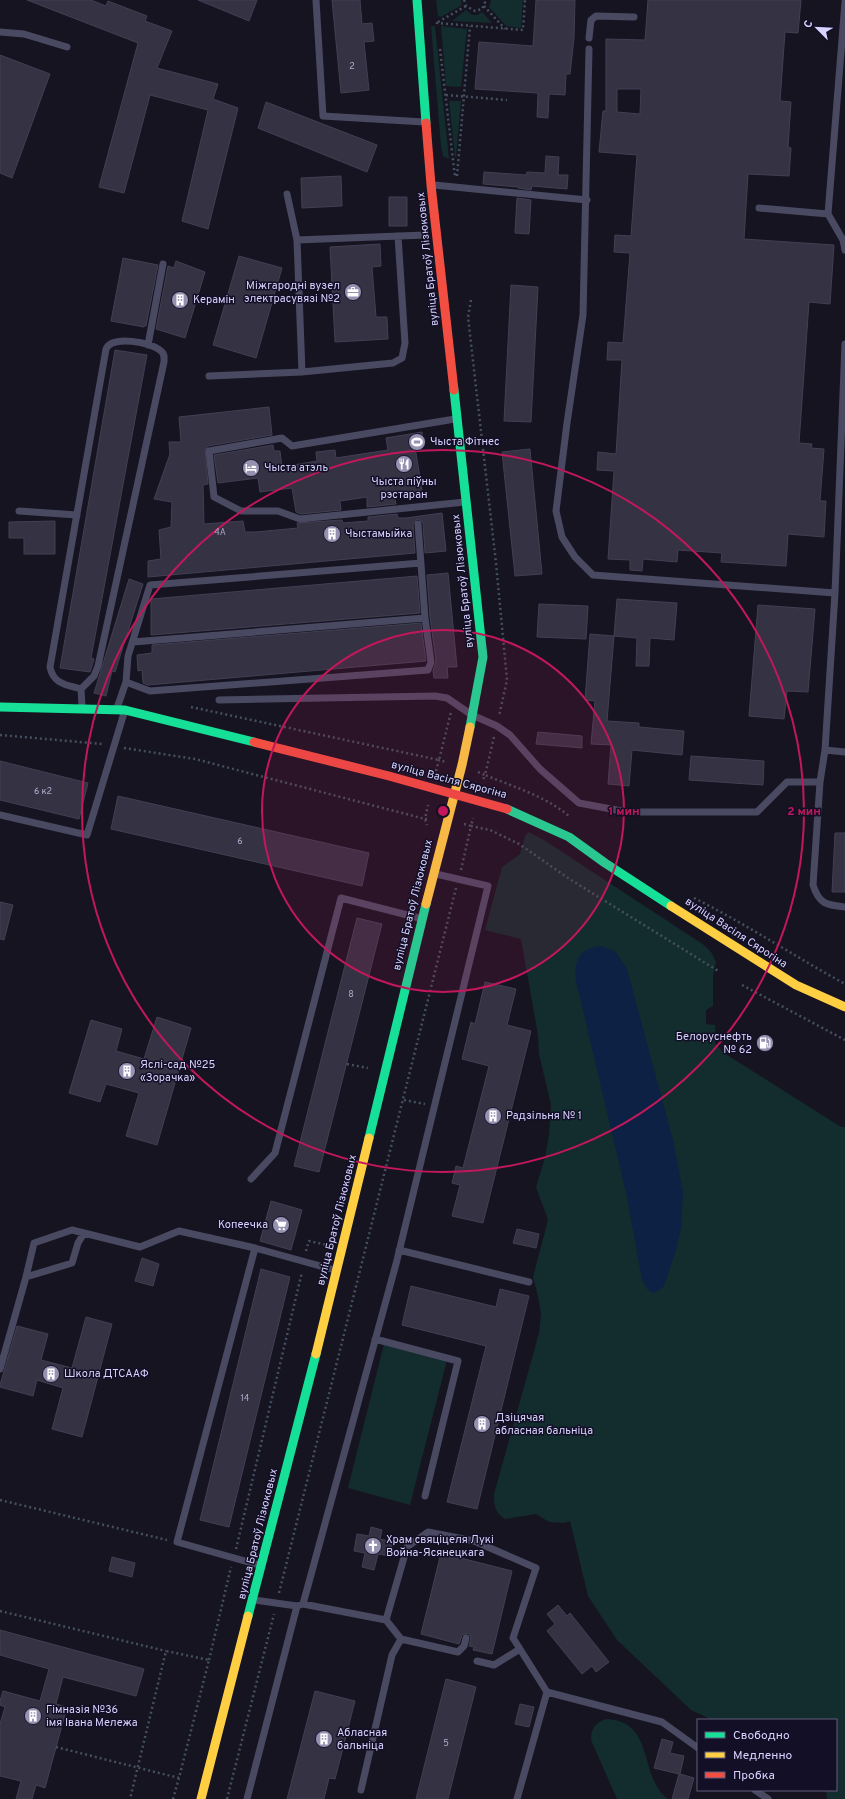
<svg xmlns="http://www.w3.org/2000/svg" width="845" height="1799" font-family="Overpass,sans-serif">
	<rect width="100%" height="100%" fill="#161421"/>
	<!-- green -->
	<path fill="#132c2d" d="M 436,0 L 461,0 L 462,5 L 441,17 L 438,16 Z
		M 491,0 L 523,0 L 521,28 L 506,26 L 489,7 Z
		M 466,10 L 472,15 L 477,15 L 482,12 L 492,23 L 452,21 Z
		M 435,26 L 449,159 L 443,156 L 441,146 L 431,26 Z
		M 441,26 L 467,29 L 461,87 L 446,86 Z
		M 449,101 L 461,101 L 456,157 L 455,157 Z
		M 528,832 L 544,840 L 704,945 L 711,952 L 716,962 L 713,976 L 713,1006 L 706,1010 L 706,1024 L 715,1025 L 715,1043 L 724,1053 L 841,1127 L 845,1127 L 845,1799 L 827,1799 L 826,1790 L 836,1790 L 836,1720 L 712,1720 L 691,1710 L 617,1640 L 588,1596 L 570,1521 L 564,1523 L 549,1522 L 536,1514 L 505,1519 C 495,1513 494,1506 494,1494 L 539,1333 L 541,1314 L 538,1296 L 533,1277 L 548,1220 L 536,1187 L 545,1158 L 549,1135 L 551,1105 L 539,1054 L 538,1035 L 521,939 L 485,930 L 502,867 L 520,854 L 525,836 Z
		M 384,1344 L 447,1360 L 410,1505 L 348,1488 Z
		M 606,1719 C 656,1721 638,1777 668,1799 L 617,1799 L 591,1740 C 591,1728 595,1723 606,1719 Z"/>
	<!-- water -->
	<path fill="#0d2144" d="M 601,946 L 616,952 L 627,969 L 673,1140 L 683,1192 L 681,1228 L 676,1250 L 664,1286 L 658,1291 L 653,1293 L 648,1290 L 642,1280 L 627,1197 L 576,981 C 574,961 579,948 601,946 Z"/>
	<!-- building -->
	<path fill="#343243" stroke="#433f54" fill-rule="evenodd" d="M 27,0 L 91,0 L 106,6 L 108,1 L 147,16 L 145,21 L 172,31 L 157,68 L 218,84 L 213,99 L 238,108 L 208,229 L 182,221 L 208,110 L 150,95 L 124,193 L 99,187 L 138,43 Z
		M 198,0 L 257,0 L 249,21 Z
		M 332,0 L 360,0 L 362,24 L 372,23 L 374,41 L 364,42 L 369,90 L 341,93 Z
		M 536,0 L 575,0 L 574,38 L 570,74 L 566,74 L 565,95 L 549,94 L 548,118 L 537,117 L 538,93 L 475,89 L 479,42 L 533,46 Z
		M 648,0 L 801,0 L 798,33 L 785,32 L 780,101 L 791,102 L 788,147 L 791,148 L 789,176 L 748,174 L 744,239 L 834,245 L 830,304 L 809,302 L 799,443 L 812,444 L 811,448 L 824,449 L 820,501 L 826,501 L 824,537 L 788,534 L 786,566 L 721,562 L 722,553 L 678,550 L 677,562 L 643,559 L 642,571 L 630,570 L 630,560 L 608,559 L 614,471 L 597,470 L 598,452 L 616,454 L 622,360 L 607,360 L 608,342 L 623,343 L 630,253 L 614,252 L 615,235 L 631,236 L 637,155 L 599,152 L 603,111 L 606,111 L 606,39 L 645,40 ZM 617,89 L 641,89 L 640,114 L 617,112 Z
		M 0,55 L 50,74 L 12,178 L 0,173 Z
		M 266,102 L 377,145 L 367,172 L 258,128 Z
		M 546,156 L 559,157 L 558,175 L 568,175 L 567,189 L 532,186 L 531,190 L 518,188 L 518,187 L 483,184 L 484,172 L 526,175 L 527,172 L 545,173 Z
		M 341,176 L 342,206 L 302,208 L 301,178 Z
		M 389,197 L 407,197 L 407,226 L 389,226 Z
		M 517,198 L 531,200 L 529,234 L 515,233 Z
		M 380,244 L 381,266 L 372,267 L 376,317 L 387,317 L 388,339 L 335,342 L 330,247 Z
		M 239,256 L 282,268 L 256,358 L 213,345 Z
		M 123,258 L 158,265 L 146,326 L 145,325 L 144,327 L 111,321 Z
		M 176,261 L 205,272 L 185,338 L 156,329 L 168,266 L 174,268 Z
		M 511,285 L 538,287 L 531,422 L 504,421 Z
		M 115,350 L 147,355 L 91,658 L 94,659 L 90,672 L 60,668 Z
		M 269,407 L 272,435 L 208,446 L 205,449 L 208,484 L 203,485 L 204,524 L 243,521 L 245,532 L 256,532 L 298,528 L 297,523 L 342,520 L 343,523 L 368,521 L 368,517 L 397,514 L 398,518 L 406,518 L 442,513 L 446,551 L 425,553 L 423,523 L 420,520 L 417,519 L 413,524 L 415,553 L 148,577 L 148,561 L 161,559 L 159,530 L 171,527 L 172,502 L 154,499 L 170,454 L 169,442 L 181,442 L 179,417 Z
		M 422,432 L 424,446 L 415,447 L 422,490 L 394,495 L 396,504 L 367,507 L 367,497 L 340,501 L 341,510 L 301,514 L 296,512 L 292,488 L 260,492 L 258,478 L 218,483 L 214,455 L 273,445 L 274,451 L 280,451 L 282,467 L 317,461 L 316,452 L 335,450 L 336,458 L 388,450 L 386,438 Z
		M 530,449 L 542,574 L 515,576 L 502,452 Z
		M 55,521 L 55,554 L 24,554 L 24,538 L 9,538 L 9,522 Z
		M 448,573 L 457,667 L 447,667 L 448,678 L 434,678 L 433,671 L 436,661 L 430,617 L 427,575 Z
		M 417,576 L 420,613 L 151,635 L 151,599 Z
		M 129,579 L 143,584 L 115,672 L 112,671 L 106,696 L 94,693 Z
		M 617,599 L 677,603 L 674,640 L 650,638 L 649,666 L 636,666 L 637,638 L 614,636 Z
		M 539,604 L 588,606 L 586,639 L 537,637 Z
		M 758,605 L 815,609 L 808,692 L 787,691 L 784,719 L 749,716 Z
		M 421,623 L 426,661 L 148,685 L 143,683 L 142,670 L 138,671 L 137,655 L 152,653 L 152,645 Z
		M 590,634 L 614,636 L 607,721 L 639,723 L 639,727 L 684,731 L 682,755 L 632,750 L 629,786 L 608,784 L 611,745 L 591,744 L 595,701 L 585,700 Z
		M 538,732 L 582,736 L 582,748 L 536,744 Z
		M 691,756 L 764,761 L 763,785 L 689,780 Z
		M 0,761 L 88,783 L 79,819 L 0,800 Z
		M 118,796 L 369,853 L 362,886 L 111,829 Z
		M 835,833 L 845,833 L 845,892 L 832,892 Z
		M 0,902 L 13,905 L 4,940 L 0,939 Z
		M 357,918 L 382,924 L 319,1172 L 294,1166 Z
		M 485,982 L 516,989 L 507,1025 L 531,1031 L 483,1223 L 452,1216 L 460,1185 L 452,1183 L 456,1166 L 463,1168 L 489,1066 L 462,1059 L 471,1022 L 475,1024 Z
		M 157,1017 L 191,1028 L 157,1145 L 126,1136 L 139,1093 L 106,1084 L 100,1102 L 69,1093 L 91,1020 L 122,1029 L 116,1051 L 144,1059 Z
		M 271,1201 L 302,1210 L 291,1250 L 260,1241 Z
		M 517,1229 L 539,1234 L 536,1248 L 513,1243 Z
		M 142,1258 L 159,1264 L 153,1286 L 135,1281 Z
		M 261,1269 L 290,1277 L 229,1527 L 200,1520 Z
		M 411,1286 L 496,1307 L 500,1289 L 529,1296 L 477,1509 L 447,1502 L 486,1346 L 402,1325 Z
		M 86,1317 L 112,1324 L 82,1437 L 52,1429 L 63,1388 L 37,1380 L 33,1396 L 0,1387 L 0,1385 L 17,1326 L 48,1334 L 41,1360 L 72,1368 Z
		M 371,1527 L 382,1530 L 380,1539 L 393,1542 L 390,1556 L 378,1554 L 374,1570 L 362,1567 L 365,1553 L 354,1551 L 357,1534 L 369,1536 Z
		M 441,1553 L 512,1571 L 492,1654 L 473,1650 L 474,1647 L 469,1646 L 471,1637 L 468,1633 L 462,1635 L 459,1644 L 421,1634 Z
		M 112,1557 L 135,1563 L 132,1577 L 109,1571 Z
		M 558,1605 L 567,1616 L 570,1613 L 609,1662 L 596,1672 L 592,1666 L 582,1674 L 547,1631 L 555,1624 L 547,1614 Z
		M 0,1630 L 144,1669 L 136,1696 L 63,1677 L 56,1704 L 67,1707 L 45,1788 L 36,1785 L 32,1799 L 16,1799 L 21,1781 L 0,1776 L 0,1724 L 5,1707 L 0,1705 L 0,1701 L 3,1691 L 40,1701 L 49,1669 L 0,1655 Z
		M 446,1679 L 476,1687 L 448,1799 L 416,1799 Z
		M 315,1691 L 355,1701 L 335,1779 L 329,1778 L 324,1799 L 287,1799 Z
		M 520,1704 L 534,1707 L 529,1727 L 515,1724 Z
		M 662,1739 L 673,1742 L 670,1753 L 684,1756 L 680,1774 L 694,1778 L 688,1799 L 672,1799 L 679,1774 L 654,1768 Z"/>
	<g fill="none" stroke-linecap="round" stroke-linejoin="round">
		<!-- path -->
		<path stroke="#44505f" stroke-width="2.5" stroke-dasharray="2 3" stroke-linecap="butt" d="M 464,0 L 466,6 L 475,11 L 482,9 L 486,0
			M 484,6 L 505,29
			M 438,22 L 466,6
			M 437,24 L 437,23 L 523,30 L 525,0
			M 440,49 L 455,177
			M 446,95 L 507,100
			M 457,176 L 470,26
			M 471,300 L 468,317 L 496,563 L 507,680 L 499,716
			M 191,707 L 439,760 L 451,712
			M 0,735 L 103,744
			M 494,737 L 485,775 C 514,787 545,796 569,816
			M 124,748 L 195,759 L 425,819 L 427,825
			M 436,771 L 439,760 L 446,762
			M 478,772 L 485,775 L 483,780
			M 427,819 L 425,819 L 428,805
			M 464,824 L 471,826 L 473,818
			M 461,870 L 471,826 L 490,830 L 519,844 L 571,880 L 720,972
			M 694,898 C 746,924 794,956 845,984
			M 742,985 L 845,1040
			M 347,1064 L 368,1068
			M 404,1100 L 425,1104
			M 306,1251 L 309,1241 L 327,1245
			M 0,1500 L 167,1540
			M 236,1549 L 302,1272
			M 279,1593 L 456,888
			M 0,1611 L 166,1651
			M 209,1660 L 231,1567
			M 56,1747 L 179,1778 L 209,1660 L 166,1651 L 130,1799
			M 173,1799 L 179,1778
			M 227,1799 L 274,1614"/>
		<!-- lane -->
		<path stroke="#4a4962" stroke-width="7" d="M 316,0 L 323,116 L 424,122
			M 845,2 L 828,214 L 843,240 L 845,250
			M 0,32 L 24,34 L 67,47
			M 589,38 L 591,20 L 596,16 L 634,17
			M 589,49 L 583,315 L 567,423 L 556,511 L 562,537 L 575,557 L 593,575 L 835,593 L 845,344
			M 434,185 L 587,200
			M 287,194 L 297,240
			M 759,208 L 828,214
			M 148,345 L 163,264
			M 302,372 L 393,363 L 402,358 L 405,343 L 398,236
			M 209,376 L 302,372 L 297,240 L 425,235
			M 455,419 L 292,446 L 282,438 L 209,451 L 214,497 L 241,511 L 278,511 L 300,519 L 465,502
			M 19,511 L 77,515
			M 835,593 L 825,750 L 845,752
			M 133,642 L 425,618
			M 126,682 L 128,656 L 150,585 L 421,563
			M 81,689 C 67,685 53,684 50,667 L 106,349 C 112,335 151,342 161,351 C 165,354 164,357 164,362 L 98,666 L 94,676 L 81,689 L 82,706
			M 219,700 L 435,696 L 447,698 L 472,715 L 497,726 L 510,735 L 540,769 L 579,803 L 627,812 L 757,812 L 787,782 L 820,782
			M 117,708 L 126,682 L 150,691 L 428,670 L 431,662 L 425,618 L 418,524
			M 825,750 L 820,782 L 813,885 C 819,904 826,905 845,907
			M 0,815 L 87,835 L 124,713
			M 251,1179 L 275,1153 L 341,898 L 419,918
			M 255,1248 L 177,1542 L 259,1565
			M 399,1250 L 529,1282
			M 26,1277 L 34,1243 L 72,1230 L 84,1233
			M 375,1339 L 458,1361 L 425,1496
			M 0,1369 L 26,1277 L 72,1263 L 78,1243 L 84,1233 L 140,1247 L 179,1231 L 255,1248 L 335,1270
			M 254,1600 L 297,1606 L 303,1604 L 386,1620 L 407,1547 L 428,1532 L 474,1541 L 536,1568 L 513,1638 L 547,1692 L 517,1799
			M 303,1604 L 396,1264 L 488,886 L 436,874
			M 386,1620 L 401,1639 L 458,1652 L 464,1646 L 466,1638
			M 477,1661 L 494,1665 L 520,1649
			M 547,1692 L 662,1722 L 698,1748
			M 361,1790 L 392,1655 L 401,1639
			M 755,1790 L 768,1799
			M 247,1799 L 297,1606"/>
		<!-- fast -->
		<path stroke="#16e098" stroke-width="9" d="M 417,0 L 426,123
			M 454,390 L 483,657 L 470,727
			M 0,707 L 125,710 L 254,742
			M 507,809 L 569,837 L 605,863 L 671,906
			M 369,1138 L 426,904
			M 248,1616 L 316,1354"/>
		<!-- slow -->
		<path stroke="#ffcf43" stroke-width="9" d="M 426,904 L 462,765 L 470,727
			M 671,906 L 796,985 L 845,1007
			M 316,1354 L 369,1138
			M 201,1799 L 248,1616"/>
		<!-- jam -->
		<path stroke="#f24e42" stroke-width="9" d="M 426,123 L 431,185 L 454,390
			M 254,742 L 389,776 L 507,809"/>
	</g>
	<!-- distance rings -->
	<circle cx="443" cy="811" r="181" fill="#c2185b" fill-opacity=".12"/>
	<g fill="none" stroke="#c2185b" stroke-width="2">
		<circle cx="443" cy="811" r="181"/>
		<circle cx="443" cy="811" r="361"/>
	</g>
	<!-- icons -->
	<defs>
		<g id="office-disc" transform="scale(0.9)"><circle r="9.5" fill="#9591b1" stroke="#130f26"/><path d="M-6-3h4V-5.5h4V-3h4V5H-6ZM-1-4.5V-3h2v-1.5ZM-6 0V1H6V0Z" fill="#fff"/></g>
		<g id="building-disc" transform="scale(0.9)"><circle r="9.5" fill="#9591b1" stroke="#130f26"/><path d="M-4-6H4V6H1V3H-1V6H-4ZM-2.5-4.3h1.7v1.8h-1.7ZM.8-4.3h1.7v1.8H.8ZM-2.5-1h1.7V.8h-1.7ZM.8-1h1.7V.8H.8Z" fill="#fff"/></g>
		<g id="stadium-disc" transform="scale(0.9)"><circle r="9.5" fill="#9591b1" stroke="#130f26"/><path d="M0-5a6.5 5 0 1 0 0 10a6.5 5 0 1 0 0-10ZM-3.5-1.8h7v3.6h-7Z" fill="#fff"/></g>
		<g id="restaurant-disc" transform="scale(0.9)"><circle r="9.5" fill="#9591b1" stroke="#130f26"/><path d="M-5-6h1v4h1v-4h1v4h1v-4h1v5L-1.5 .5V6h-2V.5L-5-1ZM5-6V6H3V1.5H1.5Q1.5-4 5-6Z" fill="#fff"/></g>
		<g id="hotel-disc" transform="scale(0.9)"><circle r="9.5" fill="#9591b1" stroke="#130f26"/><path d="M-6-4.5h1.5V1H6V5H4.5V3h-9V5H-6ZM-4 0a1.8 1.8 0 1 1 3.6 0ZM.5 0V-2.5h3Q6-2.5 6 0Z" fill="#fff"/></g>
		<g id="fuel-disc" transform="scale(0.9)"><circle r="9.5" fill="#9591b1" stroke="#130f26"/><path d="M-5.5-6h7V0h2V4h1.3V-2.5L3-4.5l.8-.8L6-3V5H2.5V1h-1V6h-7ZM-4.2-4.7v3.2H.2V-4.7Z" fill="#fff"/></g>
		<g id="supermarket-disc" transform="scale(0.9)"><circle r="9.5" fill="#9591b1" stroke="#130f26"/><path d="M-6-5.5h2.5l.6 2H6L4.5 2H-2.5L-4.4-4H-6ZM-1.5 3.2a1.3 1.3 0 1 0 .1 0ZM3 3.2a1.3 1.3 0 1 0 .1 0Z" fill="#fff"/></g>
		<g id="church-disc" transform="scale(0.9)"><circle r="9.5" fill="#9591b1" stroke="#130f26"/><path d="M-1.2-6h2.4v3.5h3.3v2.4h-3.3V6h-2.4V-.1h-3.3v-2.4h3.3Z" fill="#fff"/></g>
	</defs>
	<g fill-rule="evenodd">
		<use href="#office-disc" x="353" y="292"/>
		<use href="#building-disc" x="180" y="300"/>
		<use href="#stadium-disc" x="417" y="442"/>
		<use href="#restaurant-disc" x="404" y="464"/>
		<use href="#hotel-disc" x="251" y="468"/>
		<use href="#building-disc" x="332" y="534"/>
		<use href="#fuel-disc" x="765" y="1043"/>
		<use href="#building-disc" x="127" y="1071"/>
		<use href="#building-disc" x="493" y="1116"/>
		<use href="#supermarket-disc" x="281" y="1225"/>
		<use href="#building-disc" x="51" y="1374"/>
		<use href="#building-disc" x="482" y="1424"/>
		<use href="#church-disc" x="373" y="1546"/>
		<use href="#building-disc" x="33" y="1716"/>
		<use href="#building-disc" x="324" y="1739"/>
	</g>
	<g text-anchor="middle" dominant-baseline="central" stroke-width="3" stroke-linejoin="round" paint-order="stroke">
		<!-- number labels -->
		<g font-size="9" fill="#b0acd0">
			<text x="352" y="66">2</text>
			<text x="220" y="532">4А</text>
			<text x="43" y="791">6 к2</text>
			<text x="240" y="841">6</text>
			<text x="351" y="994">8</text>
			<text x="245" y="1398">14</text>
			<text x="446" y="1743">5</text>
		</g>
		<!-- street labels -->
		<g font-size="11" fill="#d9d4ff" stroke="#130f26">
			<text transform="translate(428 259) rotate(-96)">вуліца Братоў Лізюковых</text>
			<text transform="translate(463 581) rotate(-96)">вуліца Братоў Лізюковых</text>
			<text transform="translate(449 780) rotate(15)">вуліца Васіля Сярогіна</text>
			<text transform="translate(413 905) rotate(-76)">вуліца Братоў Лізюковых</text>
			<text transform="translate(736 933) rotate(33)">вуліца Васіля Сярогіна</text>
			<text transform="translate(337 1220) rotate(-76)">вуліца Братоў Лізюковых</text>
			<text transform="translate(258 1534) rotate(-76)">вуліца Братоў Лізюковых</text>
		</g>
		<!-- poi labels -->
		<g font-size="11" fill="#d9d4ff" stroke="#130f26" text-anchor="start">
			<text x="340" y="286" text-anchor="end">Міжгародні вузел<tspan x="340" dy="13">электрасувязі №2</tspan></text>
			<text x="193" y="300">Керамін</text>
			<text x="430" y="442">Чыста Фітнес</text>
			<text x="264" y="468">Чыста атэль</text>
			<text x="404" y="482" text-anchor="middle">Чыста піўны<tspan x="404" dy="13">рэстаран</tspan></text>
			<text x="345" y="534">Чыстамыйка</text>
			<text x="752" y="1037" text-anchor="end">Белоруснефть<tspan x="752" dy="13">№ 62</tspan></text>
			<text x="140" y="1065">Яслі-сад №25<tspan x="140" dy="13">«Зорачка»</tspan></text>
			<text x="506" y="1116">Радзільня № 1</text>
			<text x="268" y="1225" text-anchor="end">Копеечка</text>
			<text x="64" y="1374">Школа ДТСААФ</text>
			<text x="495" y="1418">Дзіцячая<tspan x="495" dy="13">абласная бальніца</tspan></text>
			<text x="386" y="1540">Храм свяціцеля Лукі<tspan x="386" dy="13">Война-Ясянецкага</tspan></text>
			<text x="46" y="1710">Гімназія №36<tspan x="46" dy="13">імя Івана Мележа</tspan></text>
			<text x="337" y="1733">Абласная<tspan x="337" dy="13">бальніца</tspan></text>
		</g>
	</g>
	<circle cx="443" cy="811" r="6" fill="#c2185b" stroke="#130f26" stroke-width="2"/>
	<g font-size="12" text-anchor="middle" font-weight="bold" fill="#c2185b" stroke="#130f26" stroke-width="3" stroke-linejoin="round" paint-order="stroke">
		<text x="624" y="815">1 мин</text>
		<text x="804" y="815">2 мин</text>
	</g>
	<!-- legend -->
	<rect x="697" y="1719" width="140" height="72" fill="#130f26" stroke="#625e7d"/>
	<rect x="705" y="1732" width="20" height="6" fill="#16e098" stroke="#625e7d"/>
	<text x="733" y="1739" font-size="12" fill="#d9d4ff">Свободно</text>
	<rect x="705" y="1752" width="20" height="6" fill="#ffcf43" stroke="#625e7d"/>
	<text x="733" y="1759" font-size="12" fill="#d9d4ff">Медленно</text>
	<rect x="705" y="1772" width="20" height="6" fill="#f24e42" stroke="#625e7d"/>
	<text x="733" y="1779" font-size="12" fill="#d9d4ff">Пробка</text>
	<!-- north arrow -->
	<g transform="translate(817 28) rotate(294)" stroke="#130f26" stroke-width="3" paint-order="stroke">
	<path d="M0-3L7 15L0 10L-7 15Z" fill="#d9d4ff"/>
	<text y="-6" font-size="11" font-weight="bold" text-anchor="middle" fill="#d9d4ff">С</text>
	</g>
</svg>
